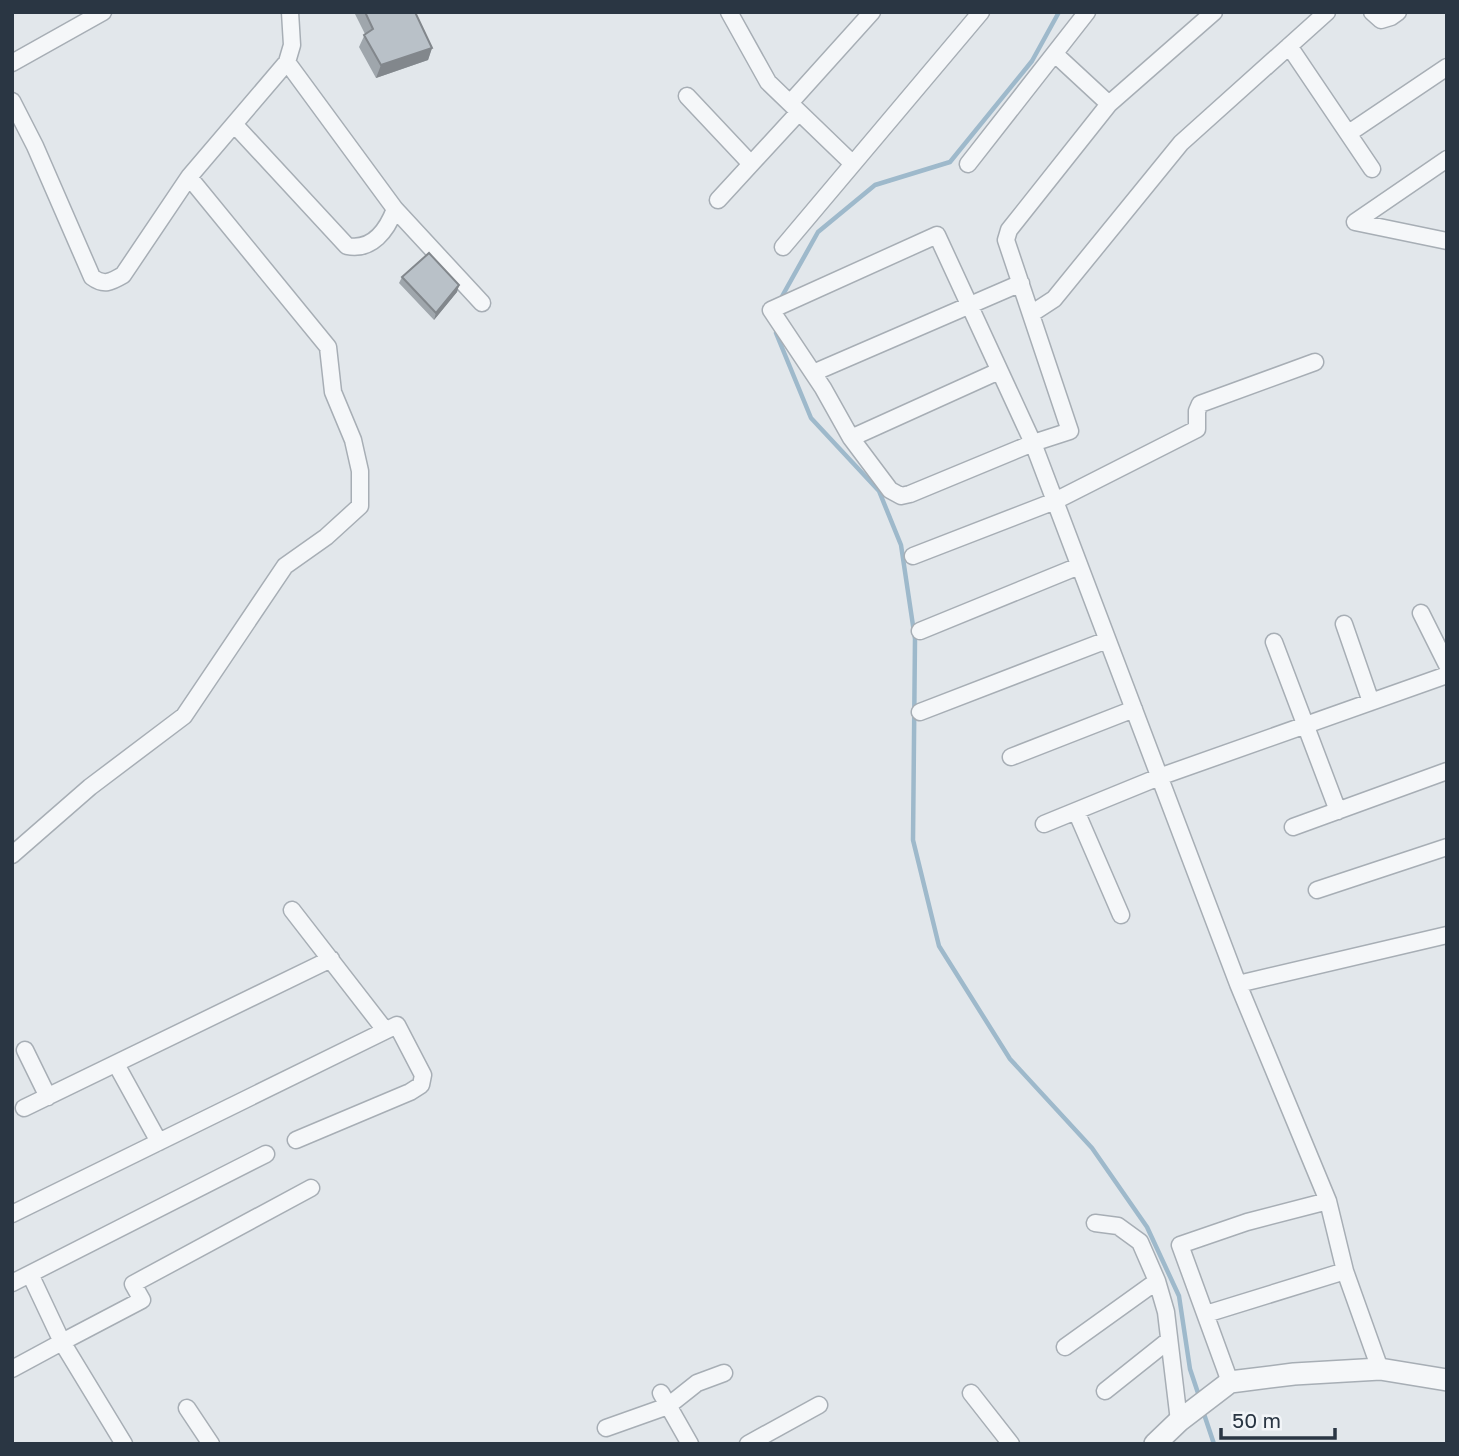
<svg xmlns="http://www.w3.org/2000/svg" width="1459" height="1456" font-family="'Golos Text',sans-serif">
	<rect width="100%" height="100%" fill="#e2e7eb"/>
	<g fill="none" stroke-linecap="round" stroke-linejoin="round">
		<!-- stream -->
		<path stroke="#9eb9cb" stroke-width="4.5" d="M 780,300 L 818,232 L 875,185 L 950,162 L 1032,61 L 1059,12
			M 777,326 L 776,333 L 811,418 L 879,491 L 901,545 L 915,639 L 913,840 L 939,946 L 1010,1059 L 1092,1148 L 1147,1227 L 1179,1296 L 1190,1369 L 1199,1396
			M 1203,1411 L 1214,1444"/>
		<!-- minor casing -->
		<g stroke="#a7aeb5" stroke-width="19">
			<path id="minor" d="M 290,12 L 292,45 L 287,62 L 395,209 L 482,303
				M 729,12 L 768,82 L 853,164
				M 1214,12 L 1109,104 L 1009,230 L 1006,240 L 1070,431 L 1033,443 L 937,235 L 771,310 L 823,388 L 851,438 L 890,490 L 901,496 L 910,494 L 1033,443 L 1238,984 L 1328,1201 L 1345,1271 L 1380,1369
				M 1372,12 L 1381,20 L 1391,17 L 1398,12
				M 1289,46 L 1372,169
				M 1055,54 L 1109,104
				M 12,63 L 103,12
				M 687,96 L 751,164
				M 12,101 L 35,146 L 92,277 C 104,286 111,282 123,275 L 189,177
				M 790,103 L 872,12
				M 234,124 L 347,246 C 372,251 387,230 395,209
				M 1349,133 L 1447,67
				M 1447,159 L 1355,222 L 1447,241
				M 968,164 L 1087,12
				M 718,200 L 799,112
				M 783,247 L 981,12
				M 1031,314 L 1054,299 L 1181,143 L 1327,12
				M 813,373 L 1021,283
				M 851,438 L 999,371
				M 913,556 L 1055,501 L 1197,429 L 1197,411 L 1200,404 L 1315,362
				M 1421,613 L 1447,665
				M 1344,624 L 1371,702
				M 920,631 L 1079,566
				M 1274,642 L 1338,811
				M 920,712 L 1107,640
				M 1011,757 L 1134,709
				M 1076,811 L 1121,915
				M 1044,824 L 1159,777 L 1447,675
				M 1293,827 L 1447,771
				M 12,855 L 90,787 L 184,716 L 285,566 L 326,537 L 360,506 L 360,471 L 353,440 L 333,392 L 328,347 L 189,177 L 287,62
				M 1317,890 L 1447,847
				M 292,910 L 385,1030
				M 1238,984 L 1447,935
				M 25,1050 L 48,1097
				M 116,1064 L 159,1142
				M 24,1108 L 331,959
				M 12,1214 L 397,1025 L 423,1075 L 421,1085 L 410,1092 L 296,1140
				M 1095,1223 L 1118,1226 L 1140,1242 L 1157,1281 L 1166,1312 L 1179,1421
				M 30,1274 L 62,1342 L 142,1300 L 133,1284 L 311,1188
				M 12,1283 L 266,1154
				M 1206,1314 L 1345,1271
				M 1065,1347 L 1157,1281
				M 12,1369 L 62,1342 L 124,1444
				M 1230,1382 L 1180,1245 L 1247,1222 L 1328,1201
				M 1105,1391 L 1169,1340
				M 661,1393 L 690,1444
				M 971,1393 L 1011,1444
				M 187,1408 L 211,1444
				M 606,1428 L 668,1406 L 697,1383 L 724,1373
				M 748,1444 L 819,1405"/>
		</g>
		<!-- tertiary casing -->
		<g stroke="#a7aeb5" stroke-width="24">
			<path id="tertiary" d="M 1155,1444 L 1179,1421 L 1230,1382 L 1294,1374 L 1380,1369 L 1447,1380"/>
		</g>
		<!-- minor -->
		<use href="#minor" stroke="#f5f7f9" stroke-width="16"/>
		<!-- tertiary -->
		<use href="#tertiary" stroke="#f5f7f9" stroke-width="21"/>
	</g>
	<!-- wall -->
	<path fill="#9fa6ac" d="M 354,12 L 415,12 L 432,48 L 428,60 L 376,78 L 359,47 L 365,34 Z
		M 402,277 L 459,285 L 457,292 L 434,320 L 399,283 Z"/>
	<!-- shaded-wall -->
	<path fill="#82878c" d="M 432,48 L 428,60 L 376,78 L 381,65 Z
		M 459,285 L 457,292 L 434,320 L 436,313 Z"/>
	<!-- building -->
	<path fill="#b9c1c8" stroke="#82878c" stroke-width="2" d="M 365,12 L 415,12 L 432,48 L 381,65 L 364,35 L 373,29 Z
		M 429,253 L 459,285 L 436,313 L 402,277 Z"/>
	<!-- border -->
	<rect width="1459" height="1456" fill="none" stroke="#2a3643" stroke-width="28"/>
	<!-- scale -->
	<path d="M1221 1428v10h114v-10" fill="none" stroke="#2a3643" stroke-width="3.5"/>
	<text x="1232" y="1428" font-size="21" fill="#2a3643" stroke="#f2f5f8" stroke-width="5" paint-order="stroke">50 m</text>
</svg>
